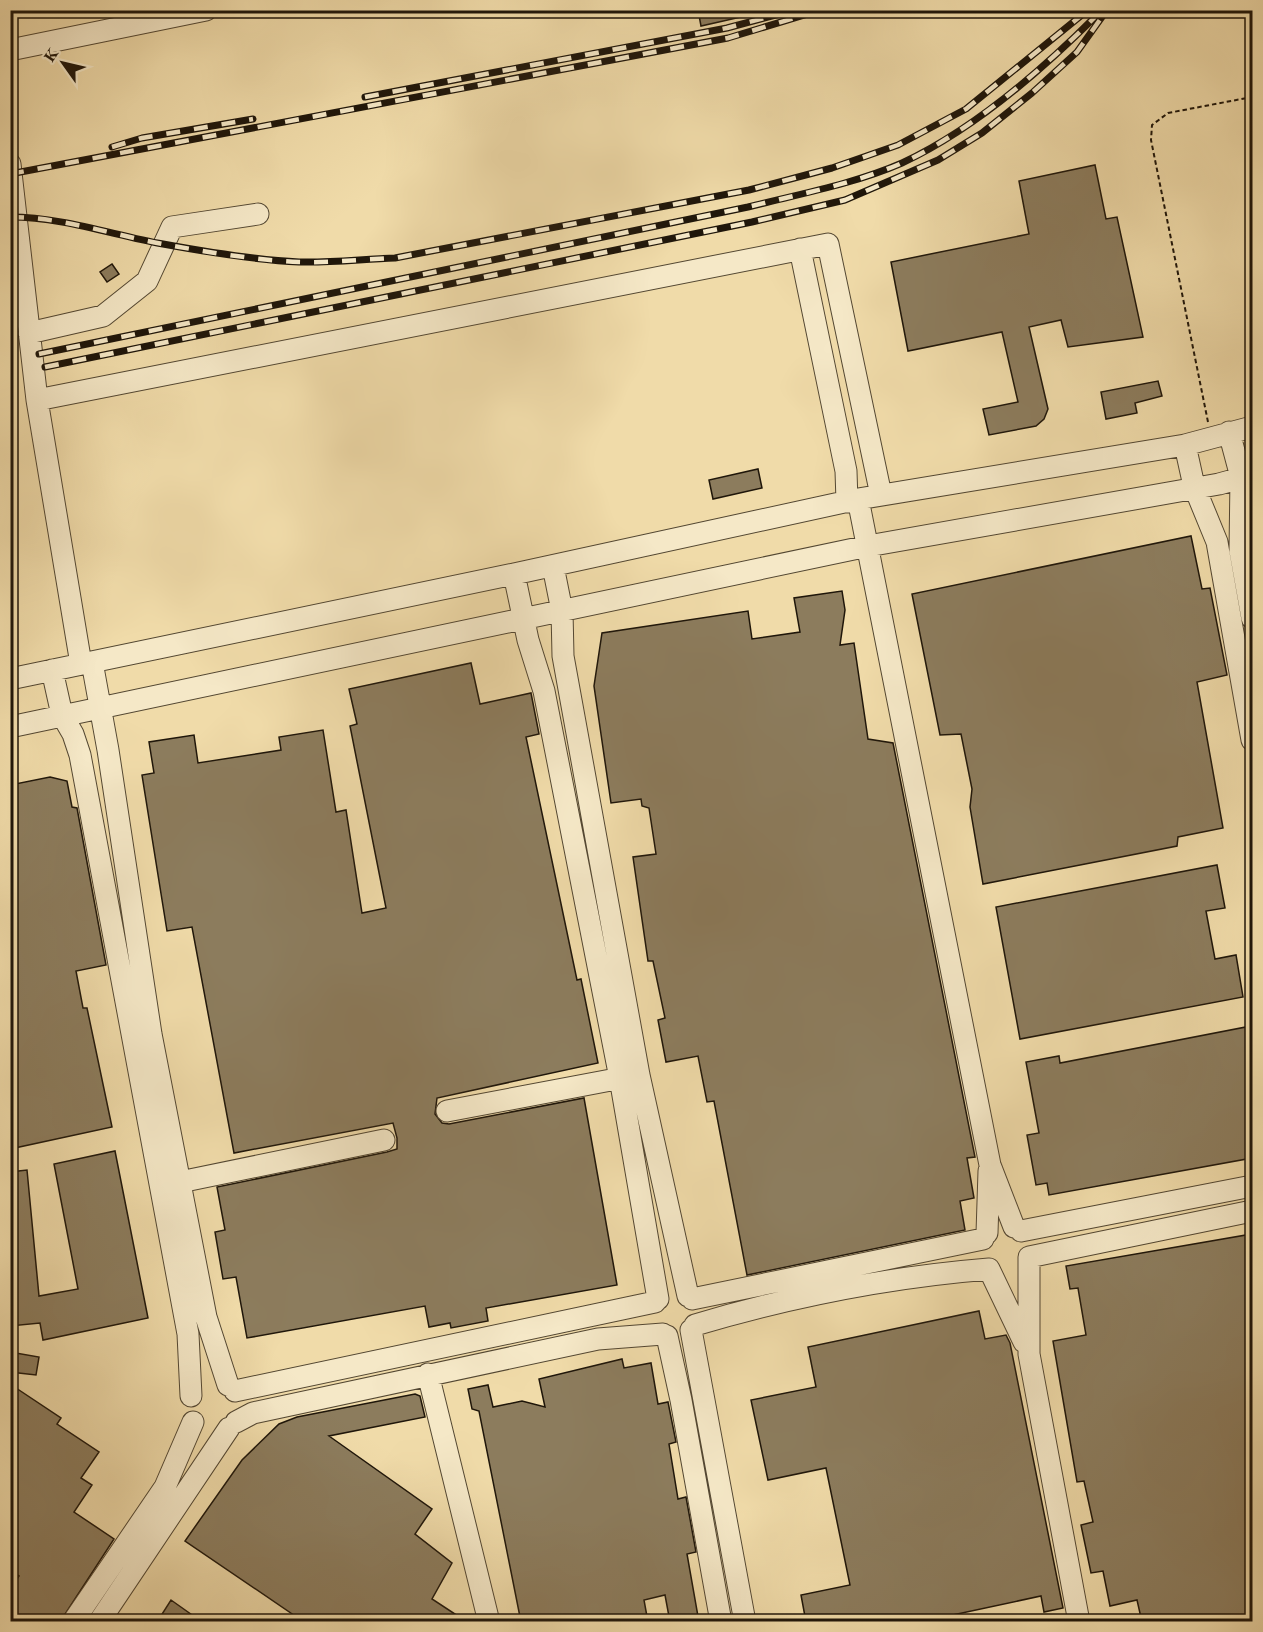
<svg xmlns="http://www.w3.org/2000/svg" width="1263" height="1632" font-family="'EB Garamond',serif">
	<rect width="100%" height="100%" fill="#f0dba9"/>
	<filter id="stains"><feTurbulence type="fractalNoise" baseFrequency=".00333" numOctaves="4"/><feColorMatrix values="0 0 0 0 .2 0 0 0 0 .09 0 0 0 0 .02 0 0 0 .5 -.17"/></filter>
	<radialGradient id="worn" r=".72"><stop offset=".6" stop-color="#630" stop-opacity="0"/><stop offset="1" stop-color="#630" stop-opacity=".3"/></radialGradient>
	<!-- building -->
	<path fill="#8c7c5d" stroke="#1f160a" stroke-width="1.5" d="M 698,10 L 750,10 L 750,15 L 701,26 Z
		M 1095,165 L 1106,219 L 1117,217 L 1143,337 L 1068,347 L 1061,320 L 1029,327 L 1048,409 L 1044,419 L 1036,426 L 989,435 L 983,409 L 1018,402 L 1002,332 L 908,351 L 891,262 L 1029,234 L 1019,181 Z
		M 112,264 L 119,274 L 107,282 L 100,272 Z
		M 1158,381 L 1162,396 L 1135,403 L 1137,413 L 1106,419 L 1101,392 Z
		M 758,469 L 762,488 L 713,499 L 709,480 Z
		M 1191,536 L 1202,589 L 1210,588 L 1227,675 L 1197,682 L 1223,828 L 1178,837 L 1177,846 L 983,884 L 970,807 L 972,789 L 961,734 L 940,735 L 912,594 Z
		M 842,591 L 845,610 L 840,645 L 854,643 L 868,739 L 893,743 L 975,1157 L 967,1158 L 974,1198 L 960,1201 L 965,1230 L 747,1275 L 714,1101 L 707,1102 L 698,1056 L 666,1062 L 658,1020 L 665,1018 L 653,961 L 648,961 L 633,857 L 656,854 L 649,808 L 642,806 L 641,799 L 611,803 L 594,686 L 602,633 L 748,611 L 752,639 L 800,632 L 794,598 Z
		M 471,663 L 480,704 L 531,693 L 539,734 L 526,737 L 577,980 L 581,979 L 598,1063 L 437,1098 L 435,1114 L 442,1123 L 449,1124 L 584,1098 L 617,1285 L 486,1308 L 488,1321 L 451,1328 L 450,1323 L 429,1327 L 425,1306 L 247,1338 L 236,1277 L 223,1279 L 215,1232 L 225,1230 L 217,1187 L 387,1152 L 397,1149 L 397,1138 L 393,1123 L 234,1153 L 192,927 L 167,931 L 142,775 L 154,773 L 149,742 L 194,735 L 198,763 L 281,750 L 279,737 L 323,730 L 336,812 L 346,810 L 362,913 L 386,908 L 350,726 L 357,724 L 349,689 Z
		M 50,777 L 67,781 L 72,807 L 77,808 L 106,965 L 76,971 L 83,1008 L 87,1008 L 112,1127 L 10,1149 L 10,785 Z
		M 1217,865 L 1225,908 L 1206,911 L 1215,959 L 1236,955 L 1243,997 L 1020,1039 L 996,907 Z
		M 1246,1027 L 1252,1062 L 1252,1158 L 1049,1195 L 1047,1183 L 1036,1185 L 1027,1135 L 1039,1133 L 1026,1062 L 1059,1056 L 1060,1063 Z
		M 115,1151 L 148,1318 L 43,1340 L 40,1323 L 10,1326 L 10,1172 L 27,1170 L 39,1296 L 78,1289 L 54,1164 Z
		M 1252,1234 L 1252,1622 L 1142,1622 L 1137,1600 L 1110,1606 L 1103,1571 L 1091,1573 L 1081,1525 L 1093,1522 L 1084,1481 L 1077,1482 L 1053,1341 L 1086,1335 L 1078,1288 L 1070,1289 L 1066,1266 Z
		M 979,1311 L 985,1339 L 1006,1335 L 1010,1343 L 1063,1608 L 1044,1612 L 1041,1596 L 920,1622 L 806,1622 L 801,1595 L 850,1585 L 826,1468 L 768,1480 L 751,1400 L 816,1387 L 808,1347 Z
		M 10,1352 L 39,1357 L 36,1375 L 10,1372 Z
		M 622,1359 L 624,1368 L 651,1363 L 658,1404 L 668,1402 L 676,1442 L 669,1444 L 678,1499 L 686,1497 L 696,1552 L 687,1554 L 699,1622 L 670,1622 L 665,1595 L 644,1600 L 648,1622 L 521,1622 L 479,1411 L 472,1409 L 468,1389 L 488,1385 L 493,1407 L 522,1401 L 545,1407 L 539,1379 Z
		M 10,1384 L 61,1418 L 57,1424 L 99,1452 L 81,1478 L 92,1485 L 74,1512 L 114,1539 L 60,1622 L 10,1622 L 10,1589 L 19,1576 L 10,1570 Z
		M 415,1394 L 420,1396 L 425,1417 L 329,1436 L 432,1509 L 415,1534 L 452,1563 L 432,1599 L 455,1614 L 450,1622 L 304,1622 L 185,1541 L 242,1460 L 279,1424 L 297,1417 Z
		M 171,1600 L 202,1622 L 157,1622 Z"/>
	<g fill="none" stroke-linecap="round" stroke-linejoin="round">
		<!-- minor casing -->
		<g stroke="#534732" stroke-width="23">
			<path id="minor" d="M 10,50 L 206,10
				M 10,164 L 37,400 L 81,664
				M 800,249 L 846,471 L 847,502
				M 29,333 L 103,316 L 147,281 L 172,227 L 258,214
				M 37,400 L 828,244 L 881,495
				M 1229,432 L 1241,477 L 1240,551 L 1252,618
				M 1185,445 L 1194,486 L 1217,542 L 1252,740
				M 858,499 L 990,1165 L 1014,1227
				M 553,566 L 562,611 L 563,656 L 639,1075 L 688,1296
				M 514,574 L 528,640 L 544,691 L 620,1078 L 658,1299
				M 92,662 L 108,750 L 151,1034 L 206,1317 L 228,1385
				M 52,670 L 62,715 L 73,734 L 80,755 L 188,1334 L 191,1396
				M 10,679 L 514,574 L 858,499 L 1185,445 L 1252,427
				M 10,727 L 868,546 L 1219,484 L 1252,475
				M 447,1111 L 632,1076
				M 180,1182 L 384,1140
				M 1021,1231 L 1252,1186
				M 987,1233 L 989,1171
				M 692,1299 L 983,1239
				M 695,1325 C 789,1297 890,1277 989,1269 L 1024,1342
				M 691,1330 L 745,1622
				M 667,1336 L 681,1400 L 721,1622
				M 428,1374 L 489,1622
				M 235,1391 L 655,1302
				M 236,1422 L 253,1413 L 598,1339 L 663,1334
				M 73,1622 L 165,1487 L 193,1422
				M 99,1622 L 229,1428
				M 1079,1622 L 1029,1354 L 1029,1257 L 1252,1211"/>
		</g>
		<!-- path -->
		<path stroke="#1f160a" stroke-width="2" stroke-dasharray="4.5 3" stroke-linecap="butt" d="M 1208,422 L 1151,140 L 1152,125 L 1168,113 L 1252,97"/>
		<!-- minor -->
		<use href="#minor" stroke="#f5e8c7" stroke-width="21"/>
		<!-- rail casing -->
		<g stroke="#1f160a" stroke-width="7">
			<path id="rail" d="M 365,97 L 727,28 L 783,13
				M 112,147 L 142,138 L 253,119
				M 10,174 L 728,38 L 821,10
				M 10,217 C 62,217 113,235 163,244 C 207,252 254,260 299,262 C 331,263 363,259 395,258 L 749,190 L 832,168 L 898,145 L 966,109 L 1088,10
				M 39,354 L 748,207 C 799,194 854,184 902,163 C 971,131 1042,70 1095,17
				M 45,367 L 752,222 L 845,200 L 938,160 L 982,133 L 1032,93 L 1077,52 L 1107,10"/>
		</g>
		<!-- rail -->
		<use href="#rail" stroke="#f5e8c7" stroke-width="4.5" stroke-dasharray="14" stroke-linecap="butt"/>
	</g>
	<!-- margin -->
	<rect width="1263" height="1632" fill="none" stroke="#f0dba9" stroke-width="36"/>
	<rect x="12" y="12" width="1239" height="1608" fill="none" stroke="#1f160a" stroke-width="3"/>
	<rect x="18" y="18" width="1227" height="1596" fill="none" stroke="#1f160a" stroke-width="1.5"/>
	<!-- north arrow -->
	<g transform="translate(63 63) rotate(304)" stroke="#f5e8c7" stroke-width="4.5" paint-order="stroke">
	<path d="M0-4.5L10 22L0 15L-10 22Z" fill="#1f160a"/>
	<text y="-9" font-size="16" font-weight="bold" text-anchor="middle" fill="#1f160a">K</text>
	</g>
	<rect width="100%" height="100%" filter="url(#stains)"/>
	<rect width="100%" height="100%" fill="url(#worn)"/>
</svg>
